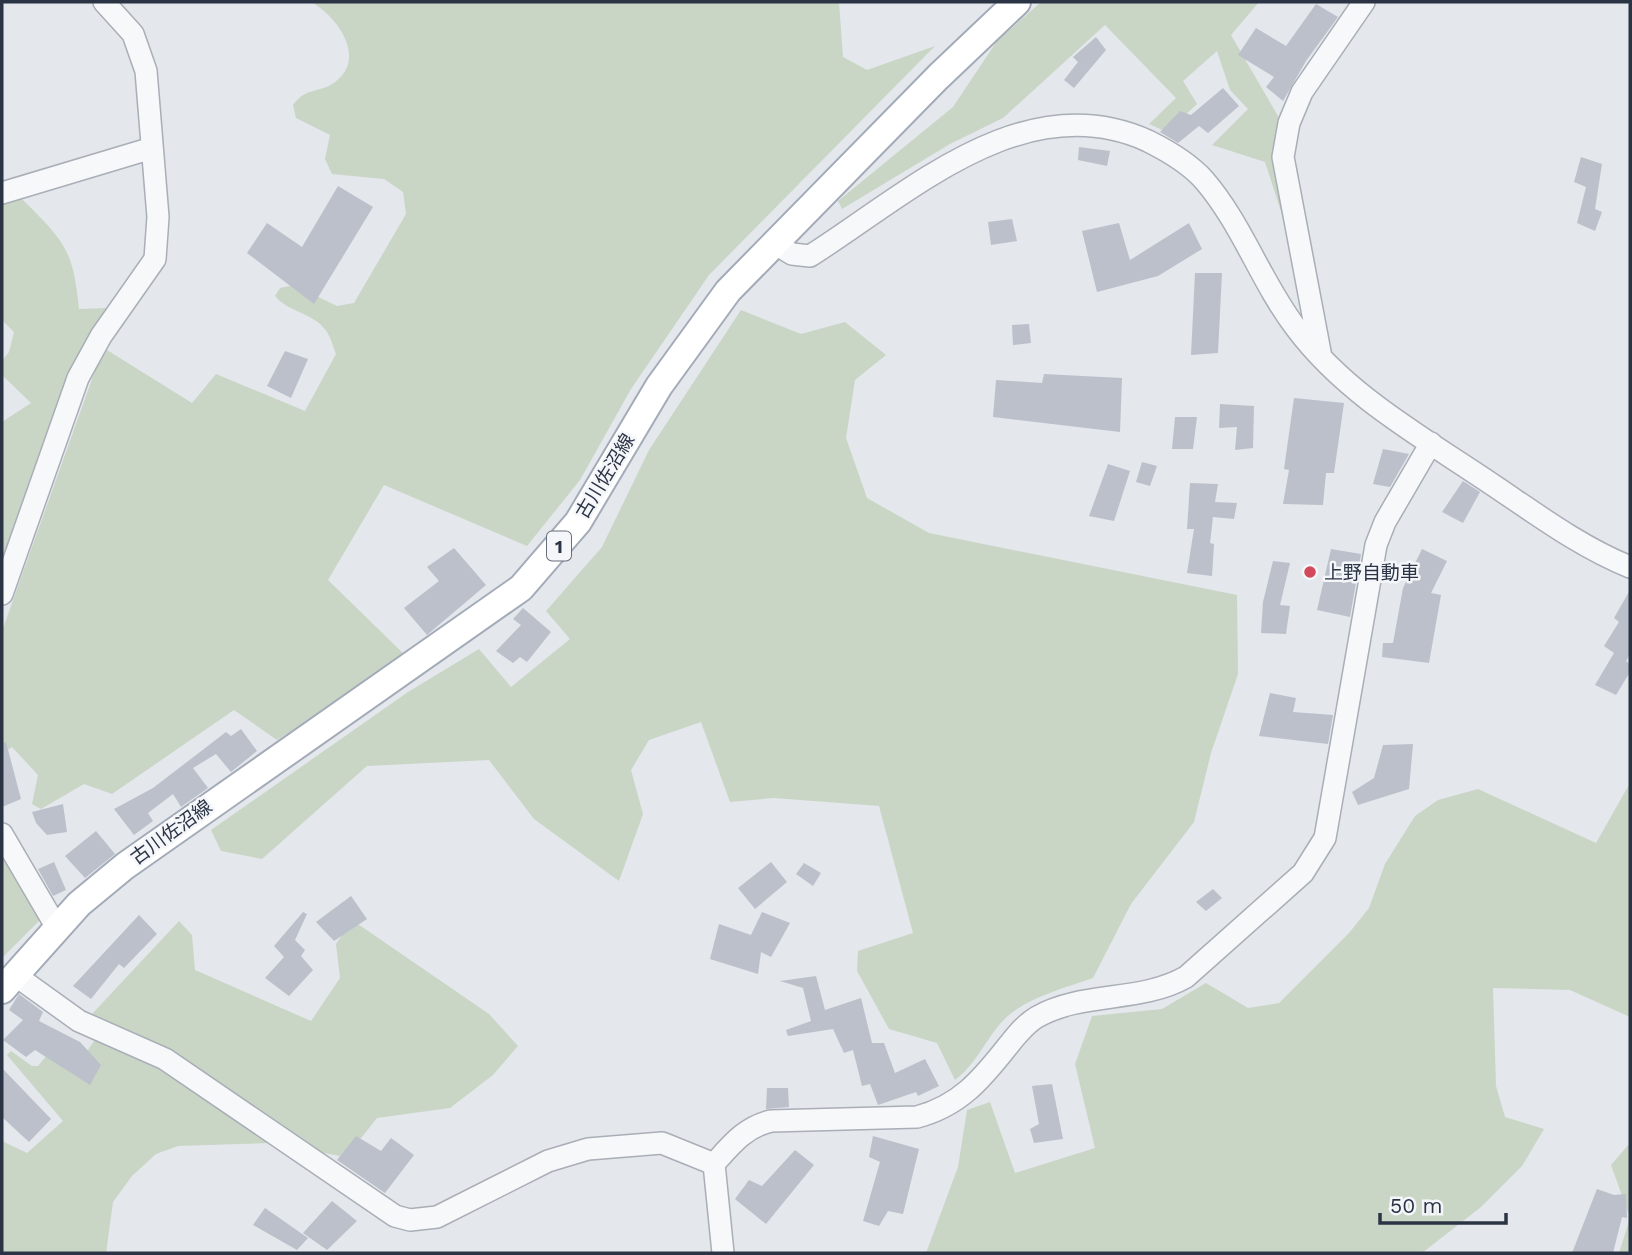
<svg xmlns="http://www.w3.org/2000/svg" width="1632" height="1255" font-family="'Work Sans','Noto Sans JP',sans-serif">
	<rect width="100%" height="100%" fill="#e4e7ec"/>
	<!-- green -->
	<path fill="#c9d6c5" d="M 311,2 L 839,2 L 843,57 L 867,70 L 935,46 L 709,275 L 631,389 L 580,480 L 527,546 L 384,485 L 328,580 L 408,658 L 277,740 L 234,710 L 112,794 L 84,784 L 41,809 L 32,804 L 38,775 L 12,747 L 2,754 L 2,631 L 96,368 L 107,350 L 192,403 L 216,374 L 305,411 L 336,354 C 333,347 331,338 327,332 C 315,313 289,313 275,296 L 280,288 L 294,285 L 337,306 L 354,303 L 406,214 L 403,192 L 384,179 L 332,174 L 325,159 L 330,135 L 296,118 L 293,105 C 307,86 319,94 335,82 C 368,58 336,15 311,2 Z
		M 1041,2 L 1259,2 L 1231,35 L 1282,123 L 1290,239 L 1265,162 L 1212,145 L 1248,109 L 1230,90 L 1217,51 L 1183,81 L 1197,104 L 1167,132 L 1149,124 L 1176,98 L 1105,25 L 1003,118 L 950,144 L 842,209 L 838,201 L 953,107 L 997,41 Z
		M 21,198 C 64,241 73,248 79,309 L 108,308 L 2,566 L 2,422 L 31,403 L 2,375 L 2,361 L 9,352 L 14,332 L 2,320 L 2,201 Z
		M 741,310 L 801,334 L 845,322 L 886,355 L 855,380 L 846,438 L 867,498 L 929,533 L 1237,595 L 1238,674 L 1211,753 L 1194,822 L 1131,904 L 1093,978 C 1064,988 1019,1000 1000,1024 C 984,1043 975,1065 955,1080 L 937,1043 L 889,1029 L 857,971 L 858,951 L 913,933 L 879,806 L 774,798 L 730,802 L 701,722 L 649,740 L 631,770 L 643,814 L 619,881 L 534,819 L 489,760 L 367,766 L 262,859 L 221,851 L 211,830 L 408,692 L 479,649 L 511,687 L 570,639 L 546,611 L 602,547 L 649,450 Z
		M 1630,783 L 1630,1017 L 1570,990 L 1493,988 L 1496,1086 L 1505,1117 L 1544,1129 L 1522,1166 L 1481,1207 L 1422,1253 L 926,1253 L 958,1167 L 967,1110 L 990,1102 L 1015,1173 L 1095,1148 L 1075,1064 L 1092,1016 L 1162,1009 L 1206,983 L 1248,1008 L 1279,1003 L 1349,933 L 1369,908 L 1385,864 L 1415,816 L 1438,800 L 1478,789 L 1596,843 Z
		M 2,854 L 40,920 L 2,958 Z
		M 352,920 L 489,1014 L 518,1046 L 493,1075 L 450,1108 L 377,1118 L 346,1157 L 268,1143 L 178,1146 L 156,1154 L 132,1176 L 113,1202 L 106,1253 L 2,1253 L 2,1141 L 27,1153 L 63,1121 L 7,1055 L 11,1051 L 32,1066 L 38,1066 L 48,1054 L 75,1069 L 94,1041 L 92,1014 L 179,921 L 192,935 L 195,970 L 311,1021 L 340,978 L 336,944 Z
		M 1630,1143 L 1630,1218 L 1611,1165 Z
		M 1630,1218 L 1630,1253 L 1619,1253 Z"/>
	<!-- building -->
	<path fill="#bbc0ca" d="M 1316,4 L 1338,17 L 1306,61 L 1283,101 L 1266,87 L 1274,77 L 1238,55 L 1256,28 L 1286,46 Z
		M 1096,37 L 1106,50 L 1074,88 L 1064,80 L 1078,62 L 1073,57 Z
		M 1223,88 L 1239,106 L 1208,133 L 1199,126 L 1178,143 L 1160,132 L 1180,111 L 1191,115 Z
		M 1079,147 L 1110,151 L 1107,166 L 1078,160 Z
		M 1581,157 L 1602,164 L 1595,209 L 1602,212 L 1595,231 L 1577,223 L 1586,187 L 1574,182 Z
		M 338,186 L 373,207 L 314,304 L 247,253 L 267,223 L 302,247 Z
		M 1012,219 L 1017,241 L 991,245 L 988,222 Z
		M 1119,223 L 1130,260 L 1189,223 L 1202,249 L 1158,276 L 1097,292 L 1082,231 Z
		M 1195,273 L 1222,273 L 1218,353 L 1191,355 Z
		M 1029,324 L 1031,343 L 1013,345 L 1012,325 Z
		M 285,351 L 308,359 L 291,398 L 267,386 Z
		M 1044,374 L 1122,378 L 1120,432 L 993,417 L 996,380 L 1042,383 Z
		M 1294,398 L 1344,403 L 1334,473 L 1326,473 L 1323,505 L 1283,504 L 1289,470 L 1284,469 Z
		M 1220,404 L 1254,406 L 1253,448 L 1235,450 L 1237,427 L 1219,428 Z
		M 1175,417 L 1197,417 L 1193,449 L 1172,449 Z
		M 1383,449 L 1409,454 L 1390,487 L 1373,484 Z
		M 1142,462 L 1157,466 L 1150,486 L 1136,482 Z
		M 1108,464 L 1130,471 L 1114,521 L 1089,516 Z
		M 1463,481 L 1480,492 L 1463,523 L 1442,512 Z
		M 1190,483 L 1218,484 L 1215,502 L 1237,503 L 1234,519 L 1213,517 L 1210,543 L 1214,544 L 1212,576 L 1187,573 L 1194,529 L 1187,529 Z
		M 454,548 L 486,585 L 427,635 L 404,608 L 439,581 L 427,567 Z
		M 1331,549 L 1361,554 L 1350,617 L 1317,610 Z
		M 1422,549 L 1447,561 L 1431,593 L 1441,595 L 1429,663 L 1382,657 L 1383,643 L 1393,643 L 1403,588 Z
		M 1273,561 L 1290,563 L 1280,605 L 1290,606 L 1286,634 L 1261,633 L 1263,602 Z
		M 1630,590 L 1630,654 L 1626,661 L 1630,664 L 1630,672 L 1616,695 L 1595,685 L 1614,653 L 1604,646 L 1619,622 L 1614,618 Z
		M 523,608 L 551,632 L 527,662 L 520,657 L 513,663 L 496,651 L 521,625 L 513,619 Z
		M 1270,693 L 1296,698 L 1293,712 L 1333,715 L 1328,744 L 1259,736 Z
		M 241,729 L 257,751 L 231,772 L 216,754 L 193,768 L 208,788 L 181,807 L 173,794 L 148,813 L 153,821 L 134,835 L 114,809 L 153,788 L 226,732 L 231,736 Z
		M 6,742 L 21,799 L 2,807 L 2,743 Z
		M 1413,744 L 1409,789 L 1358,805 L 1352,792 L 1374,778 L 1383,745 Z
		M 63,804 L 67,832 L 47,835 L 36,823 L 32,812 Z
		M 96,831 L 115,854 L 85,878 L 65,856 Z
		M 54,862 L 66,890 L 53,896 L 38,869 Z
		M 771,862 L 787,882 L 755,909 L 738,888 Z
		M 804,863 L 821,873 L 813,886 L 796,874 Z
		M 1213,889 L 1222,898 L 1206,911 L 1196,902 Z
		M 351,896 L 367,919 L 334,941 L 316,922 Z
		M 303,912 L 307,914 L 295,940 L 305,950 L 301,956 L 313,970 L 289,996 L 265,978 L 284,957 L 274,946 Z
		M 762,912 L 790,923 L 771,957 L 761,952 L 758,974 L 710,959 L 719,924 L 751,935 Z
		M 139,915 L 157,934 L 124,968 L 119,964 L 91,999 L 73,986 Z
		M 816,976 L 825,1010 L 861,998 L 872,1043 L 884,1043 L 895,1073 L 925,1059 L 939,1086 L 918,1096 L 916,1092 L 878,1105 L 870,1084 L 862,1086 L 853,1050 L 844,1053 L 833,1029 L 788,1036 L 786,1030 L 811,1021 L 803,988 L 780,981 Z
		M 19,994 L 43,1012 L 39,1021 L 80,1042 L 101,1065 L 90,1085 L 35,1050 L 26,1057 L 3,1040 L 23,1020 L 9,1010 Z
		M 2,1068 L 51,1119 L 29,1142 L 2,1117 Z
		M 1052,1084 L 1063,1139 L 1034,1143 L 1030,1129 L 1039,1124 L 1032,1086 Z
		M 767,1088 L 788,1088 L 789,1107 L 766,1109 Z
		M 356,1136 L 381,1151 L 391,1138 L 414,1155 L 385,1193 L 337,1160 Z
		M 873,1136 L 919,1149 L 903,1214 L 888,1211 L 879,1226 L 863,1221 L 880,1162 L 869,1157 Z
		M 795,1150 L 814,1165 L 766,1224 L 735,1199 L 749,1180 L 762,1186 Z
		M 1597,1189 L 1614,1195 L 1626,1194 L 1627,1218 L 1622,1217 L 1613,1253 L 1572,1253 Z
		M 332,1201 L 357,1221 L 327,1250 L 303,1233 Z
		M 265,1208 L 308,1238 L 297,1250 L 253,1225 Z"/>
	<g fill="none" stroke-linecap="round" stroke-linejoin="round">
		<!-- minor casing -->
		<g stroke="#a9aeb7" stroke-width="24">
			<path id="minor" d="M 2,193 L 152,148
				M 774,243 L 792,254 L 810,256 C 908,194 1024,84 1148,141 C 1168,151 1189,163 1204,180 C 1242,224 1261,282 1296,328 C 1346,395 1422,437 1490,483 C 1535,513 1580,547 1630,567
				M 1321,357 L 1283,157 L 1289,123 L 1302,92 L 1364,2
				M 2,594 L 78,378 L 101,336 L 155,259 L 158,217 L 146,71 L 133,34 L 104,2
				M 2,834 L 57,928
				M 15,975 L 79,1021 L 165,1059 L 395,1216 L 410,1220 L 437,1217 L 548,1161 L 588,1149 L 662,1143 L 714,1164
				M 723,1253 L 714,1164 C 731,1145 745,1127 771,1121 L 917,1117 C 959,1106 981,1080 1007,1047 C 1016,1036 1025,1024 1037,1017 C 1083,991 1140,1003 1186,977 L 1303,873 L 1325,838 L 1376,545 L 1385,522 L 1431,443"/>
		</g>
		<!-- major casing -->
		<g stroke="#a3abb8" stroke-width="30">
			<path id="major" d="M 2,990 L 79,904 L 125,866 L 521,588 L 578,522 L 659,386 L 728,291 L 938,77 L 1017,2"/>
		</g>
		<!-- minor -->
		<use href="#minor" stroke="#f7f8fa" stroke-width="21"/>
		<!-- major -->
		<use href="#major" stroke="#fff" stroke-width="26"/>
	</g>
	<!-- markers -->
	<circle fill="#d1495b" stroke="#f4f6f9" stroke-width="2.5" cx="1310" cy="572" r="7"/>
	<g text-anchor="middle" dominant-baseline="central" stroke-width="5" stroke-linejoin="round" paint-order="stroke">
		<!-- shield labels -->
		<rect fill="#f4f6f9" stroke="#676e7b" stroke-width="2" x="547" y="531.5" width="24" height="29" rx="5"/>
		<g font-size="18" font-weight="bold" fill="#2b3445">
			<text x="559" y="546">1</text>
		</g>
		<!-- street labels -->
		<g font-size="19" fill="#2b3445" stroke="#f4f6f9">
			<text transform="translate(605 476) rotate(-59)">古川佐沼線</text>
			<text transform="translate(171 832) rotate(-36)">古川佐沼線</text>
		</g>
		<!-- poi labels -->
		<g font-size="19" fill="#2b3445" stroke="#f4f6f9" text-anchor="start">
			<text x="1324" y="572">上野自動車</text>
		</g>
	</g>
	<!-- border -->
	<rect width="1632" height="1255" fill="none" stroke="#2b3445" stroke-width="7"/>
	<!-- scale -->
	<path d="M1380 1213v10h126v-10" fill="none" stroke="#2b3445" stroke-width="3.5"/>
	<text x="1390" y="1213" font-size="21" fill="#2b3445" stroke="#f4f6f9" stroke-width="5" paint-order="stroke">50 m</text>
</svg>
